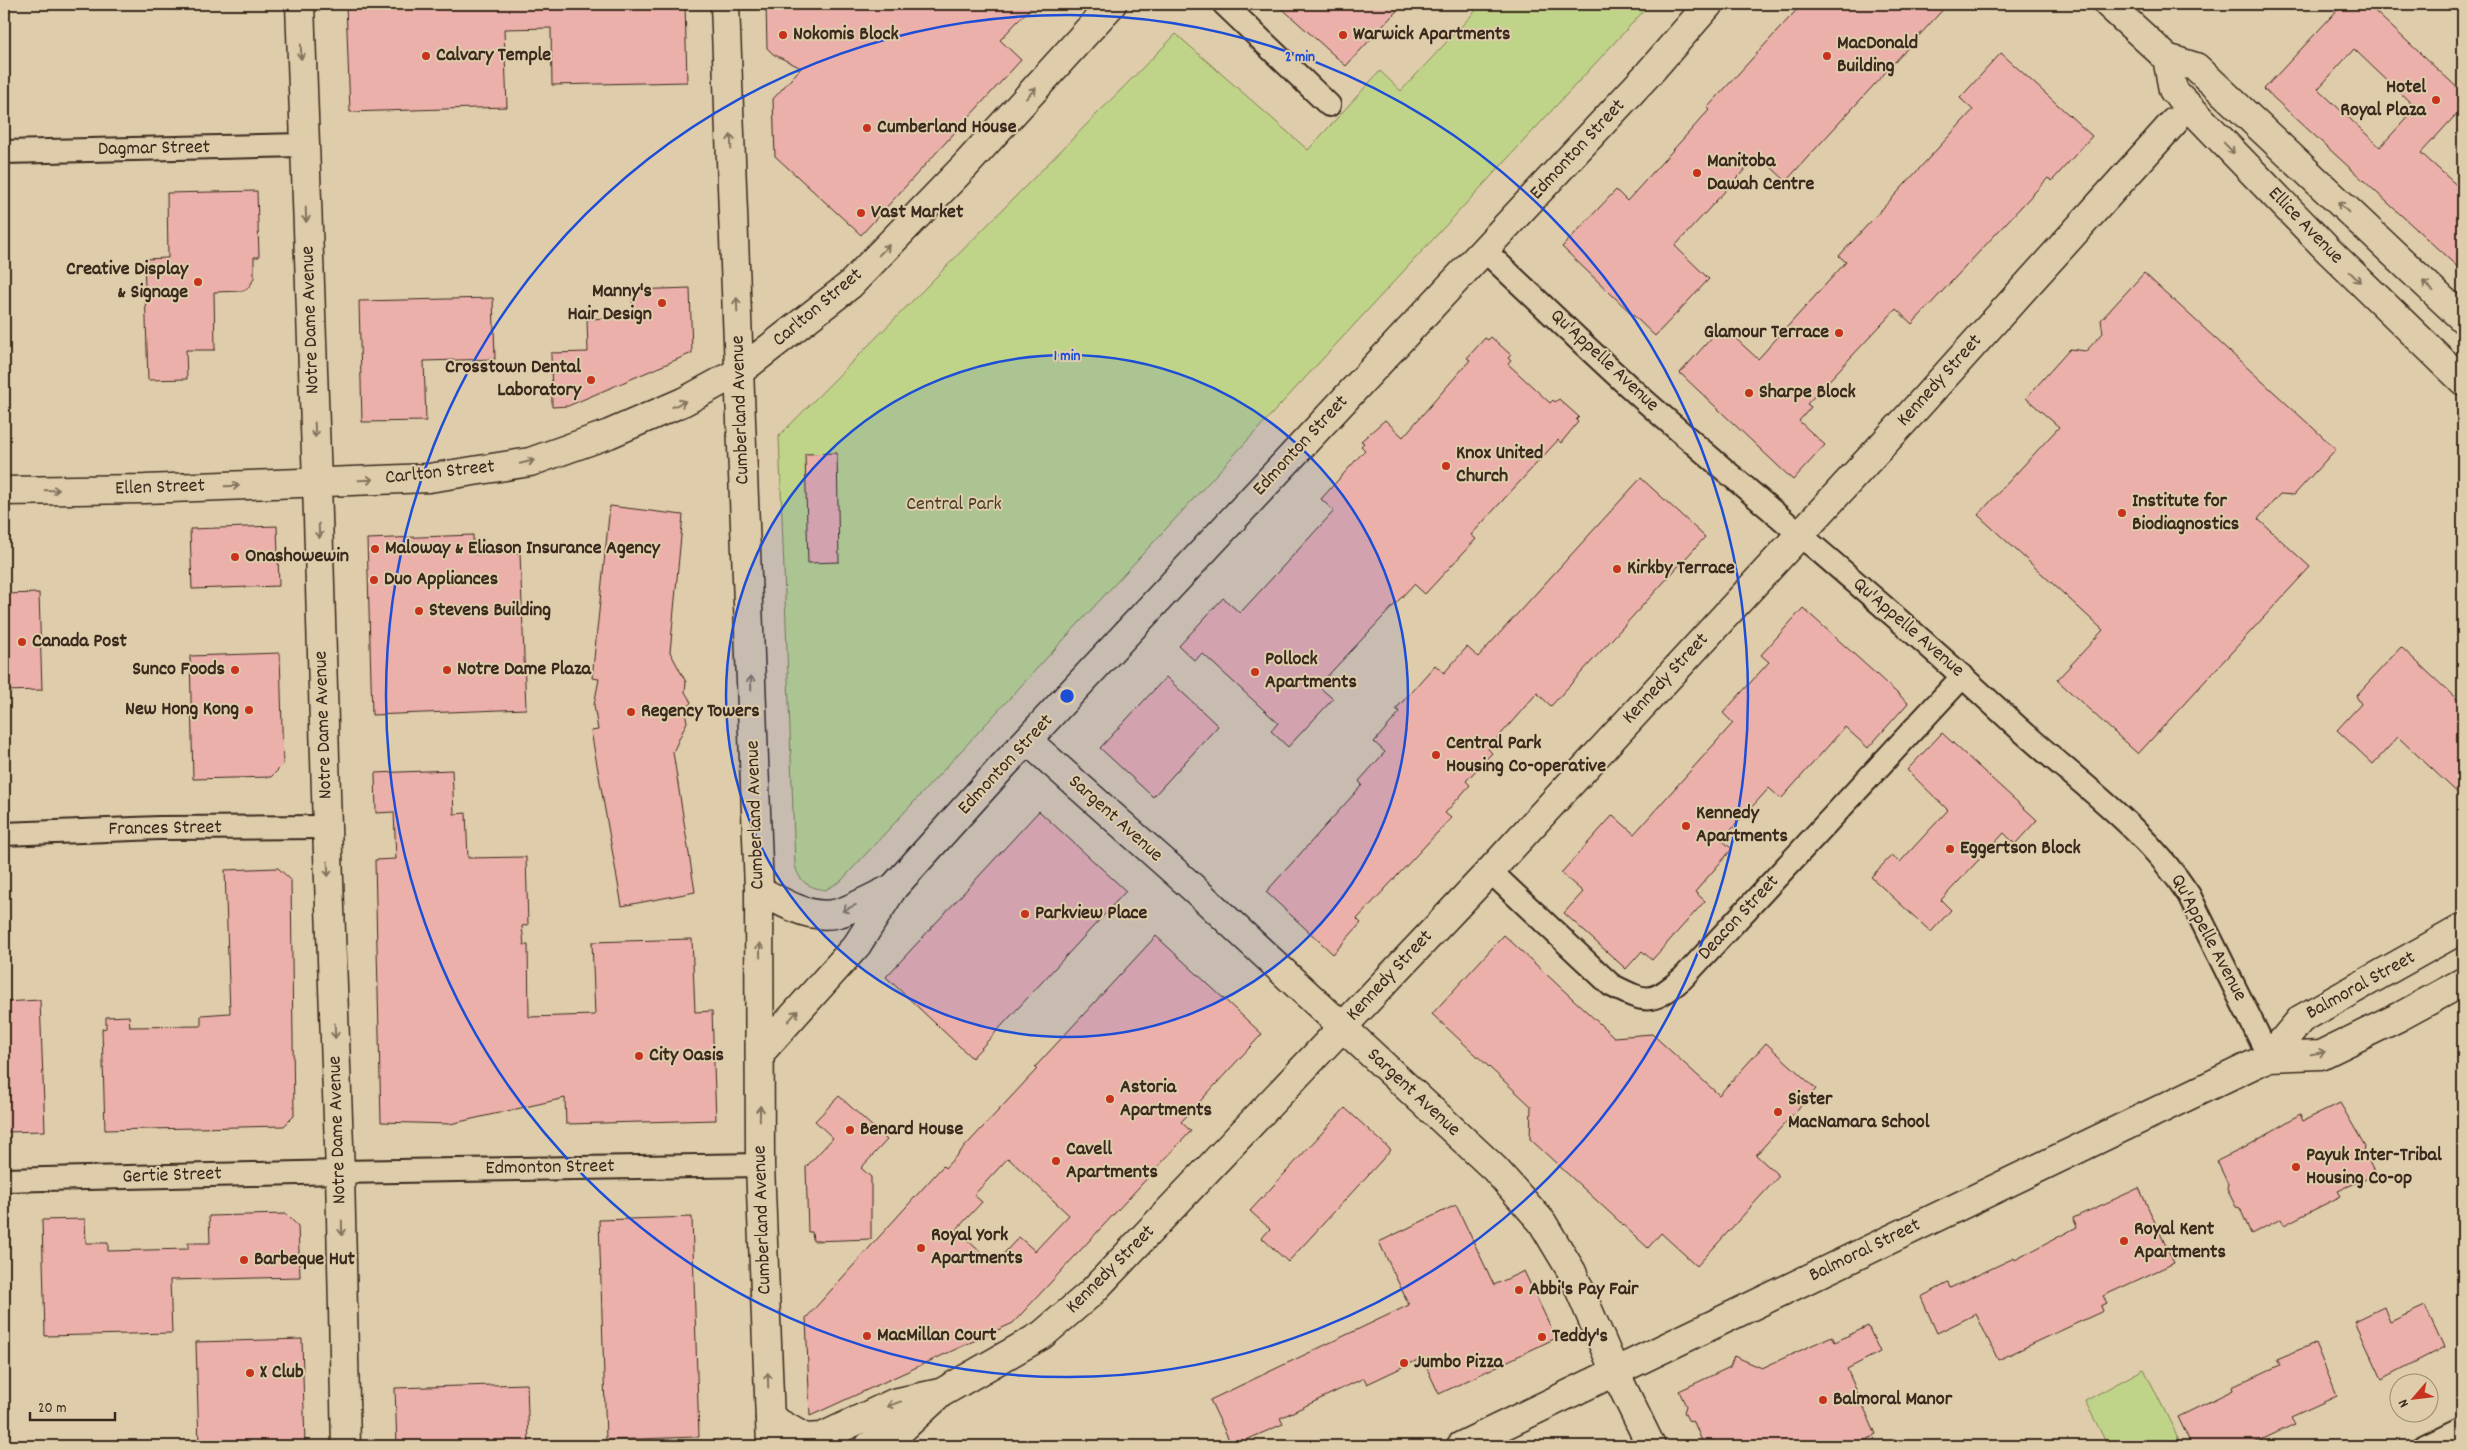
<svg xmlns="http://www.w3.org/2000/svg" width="2467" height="1450" font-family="Dekko,sans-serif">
	<rect width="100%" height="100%" fill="#deccaa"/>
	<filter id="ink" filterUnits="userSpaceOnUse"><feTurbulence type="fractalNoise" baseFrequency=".02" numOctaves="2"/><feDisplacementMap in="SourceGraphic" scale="10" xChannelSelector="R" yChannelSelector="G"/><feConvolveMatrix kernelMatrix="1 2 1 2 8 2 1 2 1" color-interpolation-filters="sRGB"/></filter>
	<g filter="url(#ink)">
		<!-- green -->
		<path fill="#c0d489" stroke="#7e7f54" d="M 1482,4 L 1650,4 L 841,881 L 825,890 C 808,887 799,882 795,865 L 779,436 L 1176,34 L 1308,150 L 1380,71 L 1401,91 Z
			M 2144,1369 L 2182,1446 L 2108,1446 L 2085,1401 Z"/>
		<!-- building -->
		<path fill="#ebb0aa" stroke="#3b2a1e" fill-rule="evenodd" d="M 346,4 L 685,4 L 687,82 L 552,85 L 551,28 L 504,29 L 507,107 L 350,112 Z
			M 766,4 L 1034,4 L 1000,40 L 1021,60 L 861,235 L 775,156 L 773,99 L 801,68 L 773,54 L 767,48 Z
			M 1277,4 L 1403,4 L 1346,66 Z
			M 1802,4 L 1948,4 L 1786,181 L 1758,155 L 1675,246 L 1709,279 L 1655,336 L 1562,247 L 1616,190 L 1627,201 L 1709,110 L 1707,108 Z
			M 2343,4 L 2367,4 L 2463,93 L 2463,107 L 2421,153 L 2463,191 L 2463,272 L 2264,89 ZM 2354,49 L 2416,108 L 2380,147 L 2318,89 Z
			M 2001,53 L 2092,136 L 2052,181 L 2048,178 L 1912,324 L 1896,309 L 1807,404 L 1811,407 L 1799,421 L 1825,445 L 1793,480 L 1680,373 L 1722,326 L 1758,359 L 1846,262 L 1839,256 L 1973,110 L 1960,98 Z
			M 257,191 L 259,257 L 254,257 L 254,278 L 250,286 L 243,291 L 214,292 L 215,350 L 186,350 L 187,379 L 148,380 L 144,259 L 168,258 L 167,193 Z
			M 2144,273 L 2336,449 L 2294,495 L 2280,494 L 2258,519 L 2310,567 L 2138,754 L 2057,680 L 2103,630 L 1978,515 L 2059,427 L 2026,398 L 2070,349 L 2086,351 L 2103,333 L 2101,320 Z
			M 690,288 L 692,353 L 568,406 L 552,407 L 551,353 L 588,352 L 587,319 L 633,317 L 632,290 Z
			M 493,298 L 495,359 L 424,361 L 426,421 L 362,422 L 359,301 Z
			M 1491,337 L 1511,355 L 1508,358 L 1511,361 L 1508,364 L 1550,403 L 1553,400 L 1555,402 L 1559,399 L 1579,417 L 1576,420 L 1578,422 L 1561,443 L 1558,440 L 1471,535 L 1476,539 L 1425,594 L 1414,584 L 1318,686 L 1333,699 L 1288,747 L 1271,731 L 1278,723 L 1202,653 L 1195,661 L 1179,646 L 1223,598 L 1240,613 L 1334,511 L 1321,499 L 1365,450 L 1361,446 L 1364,443 L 1361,441 L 1385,420 L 1403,437 L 1470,360 L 1467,358 L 1485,338 L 1488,340 Z
			M 837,453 L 839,562 L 808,563 L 805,454 Z
			M 1641,478 L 1705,537 L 1551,706 L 1537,693 L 1488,749 L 1492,753 L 1466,781 L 1470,785 L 1445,813 L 1451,818 L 1357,919 L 1361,923 L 1333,954 L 1266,892 L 1362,785 L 1359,781 L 1385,752 L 1374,742 L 1400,712 L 1396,709 L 1435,665 L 1444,673 L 1467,647 L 1478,657 Z
			M 610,506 L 683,515 L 670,652 L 686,682 L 685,692 L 691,702 L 685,711 L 687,722 L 673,752 L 695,892 L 622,906 L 591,731 L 598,730 L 594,705 L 599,679 L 592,678 Z
			M 277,526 L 279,586 L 192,589 L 190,529 Z
			M 473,535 L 473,554 L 520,553 L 526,709 L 372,715 L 367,539 Z
			M 39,593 L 42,690 L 4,691 L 4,594 Z
			M 1803,608 L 1908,703 L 1868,748 L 1845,727 L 1781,799 L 1769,788 L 1722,840 L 1732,849 L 1695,892 L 1705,901 L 1652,960 L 1642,951 L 1626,969 L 1564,913 L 1583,892 L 1561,873 L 1613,815 L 1634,834 L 1733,723 L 1723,713 L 1769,662 L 1761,655 Z
			M 2401,647 L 2463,705 L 2463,798 L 2398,737 L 2373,764 L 2337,730 L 2361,704 L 2356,696 Z
			M 280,653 L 283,765 L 271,777 L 193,779 L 190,656 Z
			M 1166,677 L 1218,726 L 1153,797 L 1100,748 Z
			M 1942,733 L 2037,820 L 2015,844 L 2004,833 L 1941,900 L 1951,910 L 1931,932 L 1871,877 L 1892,855 L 1900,862 L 1948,810 L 1907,770 Z
			M 452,770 L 454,814 L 466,813 L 468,858 L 526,857 L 528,925 L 522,926 L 524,945 L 528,945 L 529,1017 L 595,1015 L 592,942 L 692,939 L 695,1012 L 712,1011 L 716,1120 L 566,1124 L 565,1098 L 450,1124 L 381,1122 L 375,860 L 396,859 L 394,812 L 376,813 L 375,773 Z
			M 1039,811 L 1126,891 L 972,1058 L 886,977 Z
			M 278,868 L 291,880 L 294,1116 L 284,1126 L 105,1130 L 102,1029 L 106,1028 L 106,1017 L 129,1016 L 130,1027 L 201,1026 L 201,1015 L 230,1013 L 225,870 Z
			M 1504,935 L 1614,1037 L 1652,1034 L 1719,1095 L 1766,1043 L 1816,1089 L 1756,1155 L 1779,1176 L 1697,1266 L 1661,1233 L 1648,1248 L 1530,1139 L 1531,1106 L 1432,1014 Z
			M 1156,936 L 1262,1034 L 1181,1122 L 1191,1131 L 1013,1323 L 810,1416 L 806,1318 L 943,1166 L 945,1168 L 1037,1069 L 1035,1067 ZM 1008,1158 L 1069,1215 L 1035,1251 L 1019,1237 L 994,1264 L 956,1230 L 982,1202 L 974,1195 Z
			M 40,1000 L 45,1131 L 4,1132 L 4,1002 Z
			M 839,1096 L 887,1140 L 861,1168 L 871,1177 L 871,1239 L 813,1241 L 812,1232 L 808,1232 L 806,1167 L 833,1138 L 815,1121 Z
			M 2340,1103 L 2365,1146 L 2364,1151 L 2375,1174 L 2338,1191 L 2341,1196 L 2284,1225 L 2281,1219 L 2251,1234 L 2240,1208 L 2236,1207 L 2227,1189 L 2228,1184 L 2217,1161 L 2246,1147 L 2300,1114 L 2303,1121 Z
			M 1345,1108 L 1391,1150 L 1288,1262 L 1262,1238 L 1270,1229 L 1250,1211 Z
			M 2139,1188 L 2174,1263 L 2103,1296 L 2107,1303 L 2101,1306 L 2103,1311 L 1998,1360 L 1976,1314 L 1937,1333 L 1921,1297 L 1948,1283 L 1950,1288 L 2014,1258 L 2015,1260 L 2077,1227 L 2073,1218 Z
			M 1456,1205 L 1494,1285 L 1524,1271 L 1556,1338 L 1439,1394 L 1422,1358 L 1367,1384 L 1364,1378 L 1280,1418 L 1283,1424 L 1232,1446 L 1210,1400 L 1409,1305 L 1379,1242 Z
			M 286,1214 L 298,1226 L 300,1277 L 170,1280 L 172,1333 L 45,1336 L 42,1220 L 85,1219 L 86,1243 L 108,1243 L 108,1251 L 188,1249 L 188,1243 L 210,1243 L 209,1216 Z
			M 692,1217 L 699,1437 L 606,1440 L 599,1220 Z
			M 2425,1306 L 2444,1347 L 2382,1379 L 2355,1321 L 2384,1307 L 2390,1322 Z
			M 1868,1326 L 1880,1352 L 1847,1369 L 1876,1435 L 1853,1446 L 1704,1446 L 1694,1422 L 1688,1420 L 1684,1412 L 1686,1406 L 1679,1391 L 1730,1367 L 1734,1356 L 1762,1368 L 1832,1336 L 1835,1342 Z
			M 302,1339 L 305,1446 L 199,1446 L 196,1342 Z
			M 2315,1343 L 2337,1396 L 2291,1417 L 2295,1424 L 2248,1446 L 2192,1446 L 2178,1417 L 2233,1390 L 2232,1387 L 2280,1365 L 2277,1359 Z
			M 527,1384 L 529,1446 L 397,1446 L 395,1388 Z"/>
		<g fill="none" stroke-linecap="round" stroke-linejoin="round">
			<!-- minor casing -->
			<g stroke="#3b2a1e" stroke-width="26">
				<path id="minor" d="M 1224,4 L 1329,105
					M 4,152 L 303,145
					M 1484,250 C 1538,300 1590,352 1645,401 C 1767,508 1892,610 2011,721 C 2071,777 2144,826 2189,895 L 2269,1057
					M 4,834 L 159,828 L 327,827
					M 1490,871 L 1611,985 C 1647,1003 1651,1005 1683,978 L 1963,676
					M 4,1180 L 340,1172 L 760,1165
					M 2426,1446 L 2463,1428"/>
			</g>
			<!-- tertiary casing -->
			<g stroke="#3b2a1e" stroke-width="31">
				<path id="tertiary" d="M 4,491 L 145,489 L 429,478 L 530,462 L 609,434 L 683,402 L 740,371 L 850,285 L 965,166 L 1112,4
					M 1028,741 L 1192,887 L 1495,1169 L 1542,1222 L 1572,1272 L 1615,1372
					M 893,888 L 1003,766 L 1649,73 L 1709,4
					M 770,1418 L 805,1438 L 822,1437 L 894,1403 L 940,1393
					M 869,1446 L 903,1428 L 941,1393 L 1042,1335 L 1091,1293 L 1490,871 L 1909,416 L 2174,122"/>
			</g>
			<!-- secondary casing -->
			<g stroke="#3b2a1e" stroke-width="31">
				<path id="secondary" d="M 2108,4 L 2167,58 L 2196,67 L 2463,319
					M 2167,58 L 2173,90 L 2329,251 L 2463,381
					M 2269,1057 L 2321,1055 L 2399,1017 L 2463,982
					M 1615,1372 L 1651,1446
					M 1461,1446 L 2269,1057 L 2301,1019 L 2463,928"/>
			</g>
			<!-- primary casing -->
			<g stroke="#3b2a1e" stroke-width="31">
				<path id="primary" d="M 300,4 L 317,482 L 327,827 L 340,1172 L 346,1446
					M 725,4 L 759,890 L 760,1165 L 771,1446
					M 759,890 C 785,904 817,924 847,910 C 863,903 878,895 893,888
					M 761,1052 L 857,945 L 893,888"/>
			</g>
			<!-- minor -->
			<use href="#minor" stroke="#deccaa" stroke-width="22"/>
			<!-- tertiary -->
			<use href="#tertiary" stroke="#deccaa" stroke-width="28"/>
			<!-- secondary -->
			<use href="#secondary" stroke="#deccaa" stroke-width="28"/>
			<!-- primary -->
			<use href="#primary" stroke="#deccaa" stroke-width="28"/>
		</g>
		<!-- one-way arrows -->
		<defs><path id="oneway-shaft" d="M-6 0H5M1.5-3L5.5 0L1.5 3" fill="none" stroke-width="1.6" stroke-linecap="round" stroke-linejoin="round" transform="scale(1.25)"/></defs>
		<g stroke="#84735d">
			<use href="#oneway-shaft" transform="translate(301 52) rotate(89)"/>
			<use href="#oneway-shaft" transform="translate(1031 93) rotate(-48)"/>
			<use href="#oneway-shaft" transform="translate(731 142) rotate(-92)"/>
			<use href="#oneway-shaft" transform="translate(2229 148) rotate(46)"/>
			<use href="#oneway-shaft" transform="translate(2343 207) rotate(-136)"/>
			<use href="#oneway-shaft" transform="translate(306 215) rotate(88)"/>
			<use href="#oneway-shaft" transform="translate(884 250) rotate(-46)"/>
			<use href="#oneway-shaft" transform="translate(2355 277) rotate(45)"/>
			<use href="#oneway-shaft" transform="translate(2428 286) rotate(-137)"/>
			<use href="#oneway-shaft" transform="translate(737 305) rotate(-92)"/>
			<use href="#oneway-shaft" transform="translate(679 404) rotate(-24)"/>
			<use href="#oneway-shaft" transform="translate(315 430) rotate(88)"/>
			<use href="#oneway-shaft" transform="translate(527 462) rotate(-13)"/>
			<use href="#oneway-shaft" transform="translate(366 480) rotate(-2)"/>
			<use href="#oneway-shaft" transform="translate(232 486) rotate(-2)"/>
			<use href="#oneway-shaft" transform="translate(52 490) rotate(-1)"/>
			<use href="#oneway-shaft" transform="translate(319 531) rotate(88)"/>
			<use href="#oneway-shaft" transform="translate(751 683) rotate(-92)"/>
			<use href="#oneway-shaft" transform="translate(328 869) rotate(88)"/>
			<use href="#oneway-shaft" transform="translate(849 908) rotate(155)"/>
			<use href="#oneway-shaft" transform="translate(760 950) rotate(-91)"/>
			<use href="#oneway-shaft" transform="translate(793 1016) rotate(-48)"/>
			<use href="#oneway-shaft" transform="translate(335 1031) rotate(88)"/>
			<use href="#oneway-shaft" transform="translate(2318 1053) rotate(-10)"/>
			<use href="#oneway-shaft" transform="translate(760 1113) rotate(-89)"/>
			<use href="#oneway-shaft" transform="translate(342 1228) rotate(89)"/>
			<use href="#oneway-shaft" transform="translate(768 1380) rotate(-92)"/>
			<use href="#oneway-shaft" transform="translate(894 1404) rotate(160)"/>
		</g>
	</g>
	<!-- distance rings -->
	<circle cx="1067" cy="696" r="341" fill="#1d4ed8" fill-opacity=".12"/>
	<g fill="none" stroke="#1d4ed8" stroke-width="2.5">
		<circle cx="1067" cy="696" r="341"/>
		<circle cx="1067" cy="696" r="681"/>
	</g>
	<!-- markers -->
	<g fill="#c8321e" stroke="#deccaa" stroke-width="2">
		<circle cx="783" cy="35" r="5"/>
		<circle cx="1343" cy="35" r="5"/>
		<circle cx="426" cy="56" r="5"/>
		<circle cx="1827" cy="56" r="5"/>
		<circle cx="2436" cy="100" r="5"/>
		<circle cx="867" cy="128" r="5"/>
		<circle cx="1697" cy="173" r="5"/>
		<circle cx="861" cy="213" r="5"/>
		<circle cx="198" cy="282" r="5"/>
		<circle cx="662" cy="303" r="5"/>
		<circle cx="1839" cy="333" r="5"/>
		<circle cx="591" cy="380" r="5"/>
		<circle cx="1749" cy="393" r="5"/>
		<circle cx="1446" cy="466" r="5"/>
		<circle cx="2122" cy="513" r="5"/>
		<circle cx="375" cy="549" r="5"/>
		<circle cx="235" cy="557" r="5"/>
		<circle cx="1617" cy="569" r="5"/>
		<circle cx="374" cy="580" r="5"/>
		<circle cx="419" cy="611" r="5"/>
		<circle cx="22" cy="642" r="5"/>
		<circle cx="235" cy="670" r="5"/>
		<circle cx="447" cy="670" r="5"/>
		<circle cx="1255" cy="672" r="5"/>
		<circle cx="249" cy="710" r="5"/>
		<circle cx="631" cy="712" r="5"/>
		<circle cx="1436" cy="755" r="5"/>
		<circle cx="1686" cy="826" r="5"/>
		<circle cx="1950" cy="849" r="5"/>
		<circle cx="1025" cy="914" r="5"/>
		<circle cx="639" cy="1056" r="5"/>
		<circle cx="1110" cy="1099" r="5"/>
		<circle cx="1778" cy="1112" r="5"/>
		<circle cx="850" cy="1130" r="5"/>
		<circle cx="1056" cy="1161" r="5"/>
		<circle cx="2296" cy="1167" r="5"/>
		<circle cx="2124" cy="1241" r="5"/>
		<circle cx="921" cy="1248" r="5"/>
		<circle cx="244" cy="1260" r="5"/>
		<circle cx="1519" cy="1290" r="5"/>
		<circle cx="867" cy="1336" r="5"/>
		<circle cx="1542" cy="1337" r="5"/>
		<circle cx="1404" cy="1363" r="5"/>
		<circle cx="250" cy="1373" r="5"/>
		<circle cx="1823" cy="1400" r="5"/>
	</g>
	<g text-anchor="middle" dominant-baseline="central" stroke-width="4" stroke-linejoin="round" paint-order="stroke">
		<!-- poi labels -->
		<g font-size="20" font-weight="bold" fill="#3b2a1e" stroke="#deccaa" text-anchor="start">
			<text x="793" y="35">Nokomis Block</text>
			<text x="1353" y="35">Warwick Apartments</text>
			<text x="1837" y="44">MacDonald<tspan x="1837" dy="23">Building</tspan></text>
			<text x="436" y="56">Calvary Temple</text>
			<text x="2426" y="88" text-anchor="end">Hotel<tspan x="2426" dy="23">Royal Plaza</tspan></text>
			<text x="877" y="128">Cumberland House</text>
			<text x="1707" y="162">Manitoba<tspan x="1707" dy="23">Dawah Centre</tspan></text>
			<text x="871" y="213">Vast Market</text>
			<text x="188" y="270" text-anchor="end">Creative Display<tspan x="188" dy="23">&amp; Signage</tspan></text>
			<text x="652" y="292" text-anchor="end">Manny's<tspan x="652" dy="23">Hair Design</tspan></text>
			<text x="1829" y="333" text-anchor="end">Glamour Terrace</text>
			<text x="581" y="368" text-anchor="end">Crosstown Dental<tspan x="581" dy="23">Laboratory</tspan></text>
			<text x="1759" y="393">Sharpe Block</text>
			<text x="1456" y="454">Knox United<tspan x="1456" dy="23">Church</tspan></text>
			<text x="2132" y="502">Institute for<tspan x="2132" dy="23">Biodiagnostics</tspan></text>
			<text x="385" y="549">Maloway &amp; Eliason Insurance Agency</text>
			<text x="245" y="557">Onashowewin</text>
			<text x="1627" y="569">Kirkby Terrace</text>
			<text x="384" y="580">Duo Appliances</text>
			<text x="429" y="611">Stevens Building</text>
			<text x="32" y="642">Canada Post</text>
			<text x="1265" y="660">Pollock<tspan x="1265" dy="23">Apartments</tspan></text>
			<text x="225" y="670" text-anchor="end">Sunco Foods</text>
			<text x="457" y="670">Notre Dame Plaza</text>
			<text x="239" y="710" text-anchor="end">New Hong Kong</text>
			<text x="641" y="712">Regency Towers</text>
			<text x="1446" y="744">Central Park<tspan x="1446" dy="23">Housing Co-operative</tspan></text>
			<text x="1696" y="814">Kennedy<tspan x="1696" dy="23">Apartments</tspan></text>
			<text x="1960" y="849">Eggertson Block</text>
			<text x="1035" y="914">Parkview Place</text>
			<text x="649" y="1056">City Oasis</text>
			<text x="1120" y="1088">Astoria<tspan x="1120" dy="23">Apartments</tspan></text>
			<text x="1788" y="1100">Sister<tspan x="1788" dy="23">MacNamara School</tspan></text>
			<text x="860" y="1130">Benard House</text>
			<text x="1066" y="1150">Cavell<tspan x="1066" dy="23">Apartments</tspan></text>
			<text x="2306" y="1156">Payuk Inter-Tribal<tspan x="2306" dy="23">Housing Co-op</tspan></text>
			<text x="2134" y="1230">Royal Kent<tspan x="2134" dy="23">Apartments</tspan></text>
			<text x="931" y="1236">Royal York<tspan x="931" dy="23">Apartments</tspan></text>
			<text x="254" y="1260">Barbeque Hut</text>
			<text x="1529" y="1290">Abbi's Pay Fair</text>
			<text x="877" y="1336">MacMillan Court</text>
			<text x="1552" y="1337">Teddy's</text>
			<text x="1414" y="1363">Jumbo Pizza</text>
			<text x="260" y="1373">X Club</text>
			<text x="1833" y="1400">Balmoral Manor</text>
		</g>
		<!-- street labels -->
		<g font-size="20" fill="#3b2a1e" stroke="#deccaa">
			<text transform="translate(154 149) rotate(-1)">Dagmar Street</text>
			<text transform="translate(1578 150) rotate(-47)">Edmonton Street</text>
			<text transform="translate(2305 226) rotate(46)">Ellice Avenue</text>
			<text transform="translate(818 308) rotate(-40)">Carlton Street</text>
			<text transform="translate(311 320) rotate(-92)">Notre Dame Avenue</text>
			<text transform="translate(1604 361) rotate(43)">Qu'Appelle Avenue</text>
			<text transform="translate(1940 381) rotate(-48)">Kennedy Street</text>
			<text transform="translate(741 410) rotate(-92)">Cumberland Avenue</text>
			<text transform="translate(1301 446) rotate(-47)">Edmonton Street</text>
			<text transform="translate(440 473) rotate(-6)">Carlton Street</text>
			<text transform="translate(160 488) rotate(-2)">Ellen Street</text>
			<text transform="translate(1908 628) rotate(41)">Qu'Appelle Avenue</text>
			<text transform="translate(1666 679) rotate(-47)">Kennedy Street</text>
			<text transform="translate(324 725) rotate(-92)">Notre Dame Avenue</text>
			<text transform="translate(1006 765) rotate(-47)">Edmonton Street</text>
			<text transform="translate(756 815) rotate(-92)">Cumberland Avenue</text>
			<text transform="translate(1115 819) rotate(42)">Sargent Avenue</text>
			<text transform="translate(165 829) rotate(-1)">Frances Street</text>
			<text transform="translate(1739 918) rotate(-47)">Deacon Street</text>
			<text transform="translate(2208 938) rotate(62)">Qu'Appelle Avenue</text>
			<text transform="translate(1390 976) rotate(-47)">Kennedy Street</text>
			<text transform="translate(2361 986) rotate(-29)">Balmoral Street</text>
			<text transform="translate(1413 1093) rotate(43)">Sargent Avenue</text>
			<text transform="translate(338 1130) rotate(-92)">Notre Dame Avenue</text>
			<text transform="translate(550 1168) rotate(-1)">Edmonton Street</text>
			<text transform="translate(172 1176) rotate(-2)">Gertie Street</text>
			<text transform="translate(763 1220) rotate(-92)">Cumberland Avenue</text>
			<text transform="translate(1865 1251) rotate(-26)">Balmoral Street</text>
			<text transform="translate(1111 1270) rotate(-45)">Kennedy Street</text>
		</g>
		<!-- park labels -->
		<g font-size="20" fill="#483b29" stroke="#deccaa">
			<text x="954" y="505">Central Park</text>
		</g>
	</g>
	<circle cx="1067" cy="696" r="8" fill="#1d4ed8" stroke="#deccaa" stroke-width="2.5"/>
	<g font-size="15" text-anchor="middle" font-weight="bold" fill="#1d4ed8" stroke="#deccaa" stroke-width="4" stroke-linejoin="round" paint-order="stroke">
		<text x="1300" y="61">2 min</text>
		<text x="1067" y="360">1 min</text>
	</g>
	<!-- margin -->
	<rect width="2467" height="1450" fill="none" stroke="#deccaa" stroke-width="20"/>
	<rect x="10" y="10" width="2447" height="1430" fill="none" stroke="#3b2a1e" stroke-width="2" filter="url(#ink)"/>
	<!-- north arrow -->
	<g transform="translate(2414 1398) rotate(242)"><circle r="24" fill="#deccaa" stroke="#9d8b72"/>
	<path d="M0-4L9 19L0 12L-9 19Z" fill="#c8321e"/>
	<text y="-8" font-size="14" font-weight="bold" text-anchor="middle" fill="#3b2a1e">N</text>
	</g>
	<!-- scale -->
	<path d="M30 1412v8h85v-8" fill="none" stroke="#3b2a1e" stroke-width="2.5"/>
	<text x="38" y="1412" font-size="15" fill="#3b2a1e" stroke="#deccaa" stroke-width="4" paint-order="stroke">20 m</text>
</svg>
